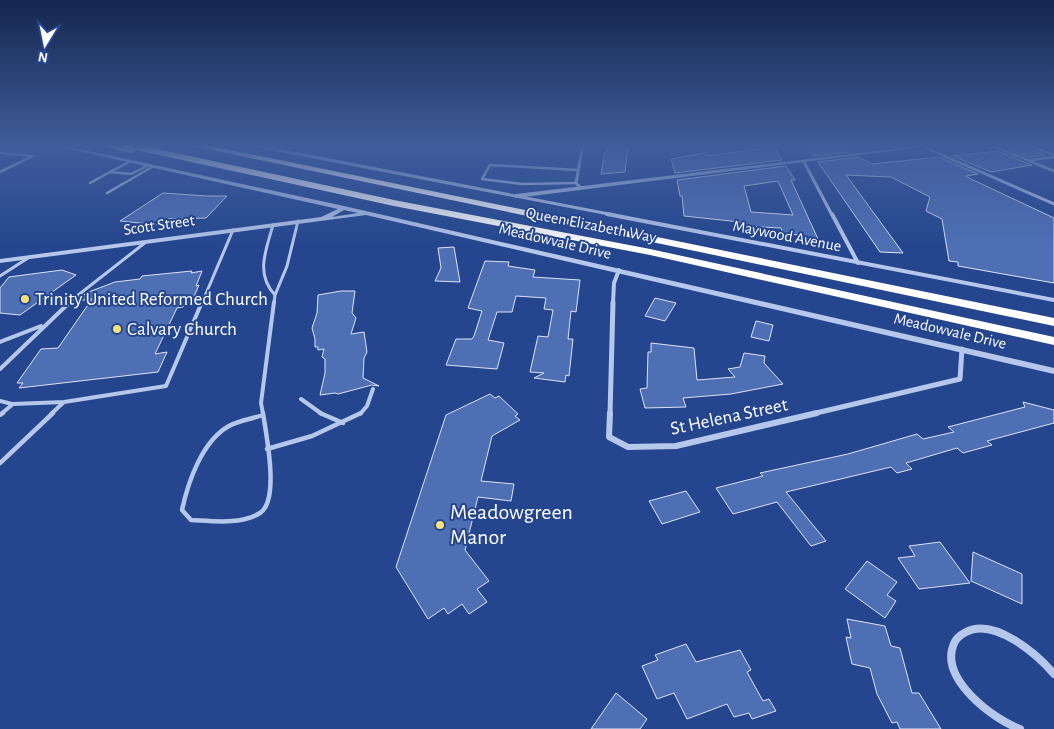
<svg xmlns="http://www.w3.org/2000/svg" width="1054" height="729" font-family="'Alegreya Sans',sans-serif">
	<rect width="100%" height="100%" fill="#25468e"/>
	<!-- building -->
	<path fill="#4e6fb4" stroke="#dae4f8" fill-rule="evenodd" d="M 806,144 L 835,144 L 849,152 L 814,156 Z
		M 608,145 L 628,147 L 625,172 L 601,174 L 605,152 L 607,152 Z
		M 774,147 L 782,160 L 675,173 L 671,159 L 704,153 L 707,156 Z
		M 1025,147 L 1045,155 L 1029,157 L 1009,149 Z
		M 997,151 L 1032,165 L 991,172 L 953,156 Z
		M 859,157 L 872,164 L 939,157 L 978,174 L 966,176 L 971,179 L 1054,218 L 1054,283 L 958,266 L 958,262 L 949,261 L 942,219 L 926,211 L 930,197 L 891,177 L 846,175 L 903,253 L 880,252 L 818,162 Z
		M 786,166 L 795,180 L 791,180 L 818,239 L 803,238 L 802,235 L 783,234 L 781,228 L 741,226 L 740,222 L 684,216 L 682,196 L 680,196 L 677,180 ZM 778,181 L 793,215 L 751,212 L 744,186 Z
		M 163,193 L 207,196 L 227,196 L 206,218 L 167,219 L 159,225 L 120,221 Z
		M 454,247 L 460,282 L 435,281 L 441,268 L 438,248 Z
		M 485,261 L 509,262 L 508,266 L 535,270 L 533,277 L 580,280 L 576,312 L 571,311 L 568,339 L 573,339 L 569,376 L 566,375 L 565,382 L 534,378 L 544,373 L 530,372 L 538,336 L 548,337 L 553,310 L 544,309 L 546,298 L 516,296 L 512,312 L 497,312 L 488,340 L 504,343 L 497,369 L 446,365 L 456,339 L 472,339 L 474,336 L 482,311 L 468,308 Z
		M 62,270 L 76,275 L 20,315 L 0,313 L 0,288 L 9,277 Z
		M 192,271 L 191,273 L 202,271 L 196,286 L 199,285 L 192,301 L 185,301 L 183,307 L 177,308 L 155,354 L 167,352 L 158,372 L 19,388 L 23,383 L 17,383 L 41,349 L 58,348 L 92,299 L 77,301 L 86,293 L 115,282 L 140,279 L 142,276 Z
		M 341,291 L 355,291 L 352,313 L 356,318 L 351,334 L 364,332 L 367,352 L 364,358 L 363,378 L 379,386 L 372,385 L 338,394 L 335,393 L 320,395 L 325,373 L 325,359 L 322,357 L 324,349 L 318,350 L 318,347 L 315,347 L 315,339 L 312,328 L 317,313 L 318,295 Z
		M 655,298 L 676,303 L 665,321 L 645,316 Z
		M 756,321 L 773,325 L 769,341 L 751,337 Z
		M 651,343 L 694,348 L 697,380 L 735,377 L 728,369 L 740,367 L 744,353 L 765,356 L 764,363 L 783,384 L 731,394 L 683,398 L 686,407 L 645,408 L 640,389 L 647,388 L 648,352 L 651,352 Z
		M 490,394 L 495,398 L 499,396 L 518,414 L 515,416 L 520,420 L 492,436 L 481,481 L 514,484 L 511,501 L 478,497 L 465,550 L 489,581 L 477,589 L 487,602 L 469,614 L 462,604 L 448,614 L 444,608 L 428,619 L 396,567 L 446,415 Z
		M 1023,402 L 1054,410 L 1054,423 L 987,441 L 992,445 L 963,453 L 957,448 L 906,463 L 912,469 L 897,473 L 891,467 L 786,492 L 826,541 L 811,546 L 777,502 L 733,514 L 716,488 L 763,476 L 760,473 L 848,454 L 917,434 L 923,439 L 954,432 L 948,427 L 1025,407 Z
		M 686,491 L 700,512 L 662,524 L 649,501 Z
		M 940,542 L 970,583 L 919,589 L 898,558 L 915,556 L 909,546 Z
		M 973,552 L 1022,574 L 1022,604 L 971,581 Z
		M 867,561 L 897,582 L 887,595 L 896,601 L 885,618 L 845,589 Z
		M 847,619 L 885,626 L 891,646 L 900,648 L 912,693 L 919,693 L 941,729 L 900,729 L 897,722 L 892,723 L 877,694 L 870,668 L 852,664 L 846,637 L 851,638 Z
		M 686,644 L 696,662 L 740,650 L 751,670 L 747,672 L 763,701 L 769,699 L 776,711 L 752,719 L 749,713 L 734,717 L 727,704 L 687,719 L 674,693 L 657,699 L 642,666 L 658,660 L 655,655 Z
		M 616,693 L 647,719 L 640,729 L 591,729 Z"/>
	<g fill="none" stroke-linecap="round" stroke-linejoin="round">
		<!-- service-far3 -->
		<path stroke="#b5c7eb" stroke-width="2.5" d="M 989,144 L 1054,171
			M 1025,144 L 1054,155
			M 0,153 L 33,156 L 0,172
			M 1031,160 L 1054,157
			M 129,162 L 110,172 L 131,174 L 147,166
			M 90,183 L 110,172
			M 576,183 L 522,184 L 482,179 L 490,165 L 578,170
			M 107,193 L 152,167"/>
		<!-- service-far2 -->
		<path stroke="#b5c7eb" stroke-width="3" d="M 273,225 C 266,250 255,274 275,295 L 274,303
			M 0,276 L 28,258
			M 275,295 L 287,266 L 298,221
			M 68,303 L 146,242
			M 202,303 L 233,230"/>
		<!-- service-far1 -->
		<path stroke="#b5c7eb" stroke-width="4" d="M 0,342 L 41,326
			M 0,369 L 70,302
			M 301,399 L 322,414
			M 0,401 L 12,404
			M 64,402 L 166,386 L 202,302
			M 1,414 L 13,404 L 64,402 L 51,414
			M 263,414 L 261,403 L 274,302
			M 360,414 L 367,406 L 373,389"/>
		<!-- service -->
		<path stroke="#b5c7eb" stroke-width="4.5" d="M 263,413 C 266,434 280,500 260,513 C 241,525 212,521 191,520 L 182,510 C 188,482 202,441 229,426 C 240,420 252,419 263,415
			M 320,413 L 343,423
			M 0,415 L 3,413
			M 267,449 L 312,436 L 361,413
			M 0,463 L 53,413"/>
		<!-- minor-far4 -->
		<path stroke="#b5c7eb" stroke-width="3" d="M 247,144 L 614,215
			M 924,147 L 1054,204
			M 804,162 L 832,215
			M 581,188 L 576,183 L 583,144"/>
		<!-- minor-far3 -->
		<path stroke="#b5c7eb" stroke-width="4" d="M 607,214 L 1054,300
			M 832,214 L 858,263
			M 613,303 L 614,283 L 619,270"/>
		<!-- minor-far2 -->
		<path stroke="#b5c7eb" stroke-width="5" d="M 610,414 L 613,302
			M 812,414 L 960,379 L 962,349"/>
		<!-- minor-far1 -->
		<path stroke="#b5c7eb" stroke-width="6" d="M 610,413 L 609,437 L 628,447 L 676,446 L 817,413"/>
		<!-- minor -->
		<path stroke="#b5c7eb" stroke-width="8" d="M 1020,729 C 993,719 941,680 953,646 C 955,639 960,635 966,632 C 994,617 1037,654 1054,674"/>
		<!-- tertiary -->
		<path fill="#b5c7eb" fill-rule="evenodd" d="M 47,144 L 57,144 L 344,206 L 1054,368 L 1054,374 L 366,215 L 0,263 L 0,259 L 321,217 L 338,209 ZM 344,210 L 358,213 L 332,217 Z
			M 932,144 L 949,144 L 516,198 L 513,196 L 516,194 Z"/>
		<!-- motorway -->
		<path fill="#fff" fill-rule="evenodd" d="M 90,144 L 134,144 L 394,200 L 650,249 L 1054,337 L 1054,345 L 650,255 L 394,206 L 136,150 L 132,153 Z
			M 183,144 L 201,144 L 1054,318 L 1054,326 Z"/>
	</g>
	<!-- sky -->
	<linearGradient id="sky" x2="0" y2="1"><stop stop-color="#14264e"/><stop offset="0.59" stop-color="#405d9b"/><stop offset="1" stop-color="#405d9b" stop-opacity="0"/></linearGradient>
	<rect width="1054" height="246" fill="url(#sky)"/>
	<!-- markers -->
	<g fill="#f4e17a" stroke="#25468e" stroke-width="2">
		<circle cx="25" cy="299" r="5"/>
		<circle cx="117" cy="329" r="5"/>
		<circle cx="440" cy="525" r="5"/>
	</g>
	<g text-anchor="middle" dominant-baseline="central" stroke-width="4" stroke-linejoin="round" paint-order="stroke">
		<!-- far-street labels -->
		<g font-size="16" fill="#fff" stroke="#25468e">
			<text transform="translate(159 225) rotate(-8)">Scott Street</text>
			<text transform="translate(591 225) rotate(11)">Queen Elizabeth Way</text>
			<text transform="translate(787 236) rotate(11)">Maywood Avenue</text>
			<text transform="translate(555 241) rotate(13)">Meadowvale Drive</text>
			<text transform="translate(950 331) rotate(13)">Meadowvale Drive</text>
		</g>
		<!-- poi labels -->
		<g font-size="19" fill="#fff" stroke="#25468e" text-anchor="start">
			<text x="35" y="299">Trinity United Reformed Church</text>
			<text x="127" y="329">Calvary Church</text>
		</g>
		<!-- street labels -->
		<g font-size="19" fill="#fff" stroke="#25468e">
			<text transform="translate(729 417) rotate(-12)">St Helena Street</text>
		</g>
		<!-- near-poi labels -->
		<g font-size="22" fill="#fff" stroke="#25468e" text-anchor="start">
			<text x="450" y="512">Meadowgreen<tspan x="450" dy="25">Manor</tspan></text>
		</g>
	</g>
	<!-- north arrow -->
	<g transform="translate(45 45) rotate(190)" stroke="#25468e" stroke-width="4" paint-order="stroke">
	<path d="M0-4L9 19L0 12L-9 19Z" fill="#ffffff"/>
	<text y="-8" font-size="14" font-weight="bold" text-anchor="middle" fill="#ffffff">N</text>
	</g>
</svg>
